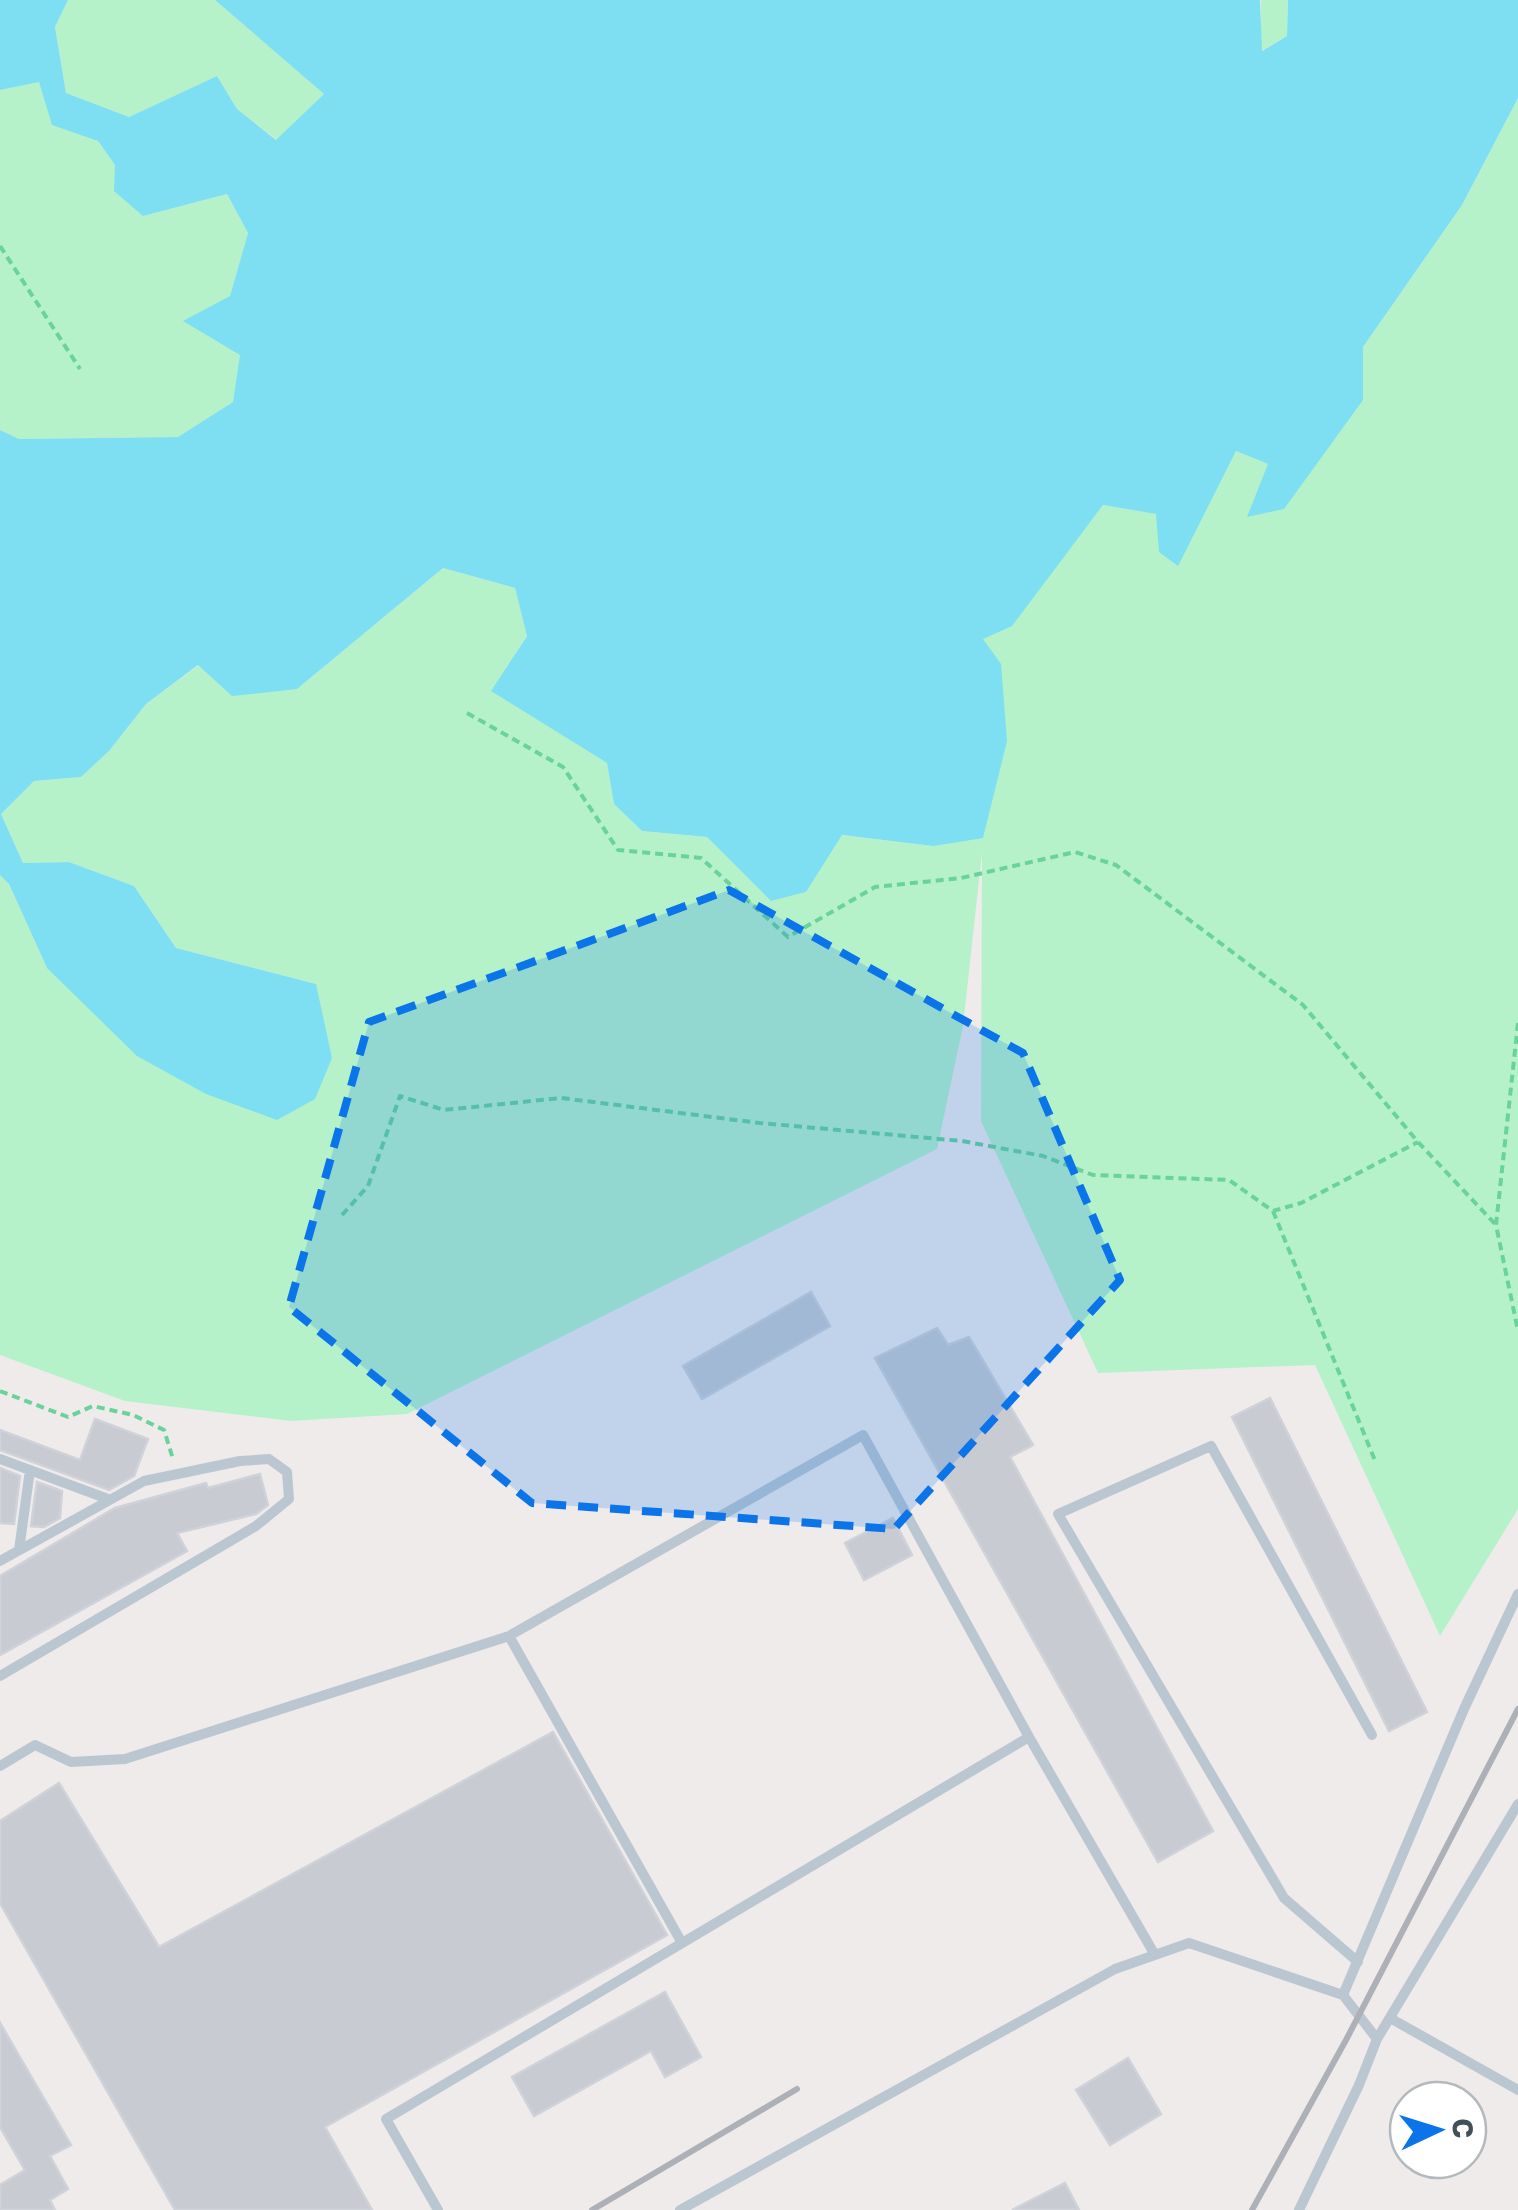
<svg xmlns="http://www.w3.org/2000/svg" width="1518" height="2210" font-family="'Golos Text',sans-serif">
	<rect width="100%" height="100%" fill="#efebeb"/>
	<!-- green -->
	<path fill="#b5f2ca" d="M 68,0 L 215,0 L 324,94 L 277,140 L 237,109 L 217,76 L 129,117 L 66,93 L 55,27 Z
		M 1261,0 L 1288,0 L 1287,36 L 1261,51 Z
		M 39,81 L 52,124 L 98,141 L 115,165 L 143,216 L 227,194 L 248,233 L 230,296 L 241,355 L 233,402 L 178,437 L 19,439 L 0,430 L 0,90 Z
		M 1518,98 L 1518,1509 L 1440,1636 L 1315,1365 L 1098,1373 L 981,1121 L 982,853 L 963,1026 L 937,1149 L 407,1414 L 291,1421 L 125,1401 L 0,1355 L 0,875 L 9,884 L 47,968 L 316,984 L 176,948 L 134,886 L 69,862 L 23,863 L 1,814 L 34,781 L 81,777 L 109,751 L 146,704 L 199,665 L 297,689 L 443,568 L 515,588 L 527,635 L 492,691 L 607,763 L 614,804 L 642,831 L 707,837 L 771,901 L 806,892 L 841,835 L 933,846 L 982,639 L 1071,547 L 1103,505 L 1157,514 L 1159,551 L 1236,451 L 1268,464 L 1363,400 L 1363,347 L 1462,205 Z"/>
	<!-- water -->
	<path fill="#7edef2" d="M 0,0 L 68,0 L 55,27 L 66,93 L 129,117 L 217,76 L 237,109 L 276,140 L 324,94 L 215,0 L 1260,0 L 1262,51 L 1287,36 L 1288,0 L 1518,0 L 1518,98 L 1462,205 L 1363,347 L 1363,400 L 1284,509 L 1247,517 L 1268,464 L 1236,451 L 1178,566 L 1159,552 L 1156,514 L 1103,505 L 1012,626 L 983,639 L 1001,664 L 1007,741 L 983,838 L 933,846 L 842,835 L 806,892 L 771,901 L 707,837 L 642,831 L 614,804 L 607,763 L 491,691 L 527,636 L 515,588 L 443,568 L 297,689 L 232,696 L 198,665 L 146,704 L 109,751 L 81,777 L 34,781 L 1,814 L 23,863 L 69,862 L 134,886 L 176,948 L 316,984 L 332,1058 L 315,1099 L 277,1120 L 206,1094 L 137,1056 L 47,968 L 9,884 L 0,875 L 0,430 L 19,439 L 178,437 L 233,402 L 240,355 L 183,321 L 230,296 L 248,233 L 227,194 L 143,216 L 114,191 L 115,165 L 98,141 L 52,125 L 39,82 L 0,90 Z"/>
	<!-- building -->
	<path fill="#c8cbd1" stroke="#cfd2d8" stroke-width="2.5" d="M 811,1292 L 830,1326 L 702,1399 L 683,1366 Z
		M 937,1328 L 948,1345 L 969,1337 L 1033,1445 L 1010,1457 L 1213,1831 L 1158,1862 L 875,1358 Z
		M 1270,1398 L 1427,1712 L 1389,1731 L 1232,1417 Z
		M 95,1419 L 148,1439 L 134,1476 L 109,1490 L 0,1450 L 0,1430 L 80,1460 Z
		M 0,1468 L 20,1476 L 14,1524 L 0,1523 Z
		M 260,1474 L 268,1505 L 256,1514 L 177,1533 L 187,1551 L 0,1655 L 0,1576 L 115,1508 L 206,1483 L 208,1488 Z
		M 37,1482 L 62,1491 L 60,1518 L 44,1527 L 31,1526 Z
		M 893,1518 L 912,1555 L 864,1580 L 845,1543 Z
		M 553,1732 L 667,1935 L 325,2127 L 372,2210 L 175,2210 L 0,1903 L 0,1821 L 59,1783 L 159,1947 Z
		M 665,1992 L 701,2057 L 665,2077 L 651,2051 L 534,2116 L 512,2077 Z
		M 0,2023 L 71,2145 L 50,2156 L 68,2189 L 50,2200 L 55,2210 L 0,2210 L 0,2185 L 25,2170 L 0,2127 Z
		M 1128,2058 L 1161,2114 L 1110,2145 L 1076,2090 Z
		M 1065,2183 L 1079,2210 L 1012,2210 Z"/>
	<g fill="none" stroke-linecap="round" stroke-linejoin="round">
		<!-- path -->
		<path stroke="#6ad29b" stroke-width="4" stroke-dasharray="8 5" stroke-linecap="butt" d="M 0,246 L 80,369
			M 467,713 L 563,767 L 618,850 L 701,858 L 788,937 L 875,887 L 961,878 L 1075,852 L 1116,865 L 1303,1005 L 1418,1142 L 1496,1225
			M 1518,1023 L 1496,1225 L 1518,1331
			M 1273,1211 L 1376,1463
			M 342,1215 L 368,1186 L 400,1096 L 444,1110 L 561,1098 L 760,1123 L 962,1141 L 1043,1156 L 1093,1175 L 1229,1180 L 1273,1211 L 1301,1203 L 1418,1142
			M 0,1391 L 68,1417 L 93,1406 L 133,1415 L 164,1430 L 173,1459"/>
		<!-- service -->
		<path stroke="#bbc7d0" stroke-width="10" d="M 0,1459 L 108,1499
			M 19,1550 L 30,1470
			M 0,1561 L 144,1481 L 240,1461 L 269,1459 L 287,1472 L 289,1499 L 256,1526 L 0,1676
			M 0,1766 L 35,1745 L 71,1762 L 125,1759 L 509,1636
			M 682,1943 L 509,1636 L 863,1435 L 1029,1737
			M 1358,1962 L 1284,1898 L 1058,1514 L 1211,1446 L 1372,1735
			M 1390,2018 L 1518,2090
			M 1377,2039 L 1518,1804
			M 438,2210 L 386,2119 L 1029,1737 L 1155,1955
			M 680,2210 L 1115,1969 L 1189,1943 L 1343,1995
			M 1299,2210 L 1359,2085 L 1377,2039 L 1343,1995 L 1464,1709 L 1518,1594"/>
		<!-- rail -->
		<path stroke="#adb1b7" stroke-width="6" d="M 592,2210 L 797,2089
			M 1252,2210 L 1346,2040 L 1518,1709"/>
	</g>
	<!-- marked area -->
	<path fill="#0b74e9" fill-opacity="0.2" stroke="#0b74e9" stroke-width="8" stroke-dasharray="20 12" stroke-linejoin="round" d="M 729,890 L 1023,1053 L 1120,1280 L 894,1529 L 532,1503 L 289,1307 L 369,1022 Z"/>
	<!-- north arrow -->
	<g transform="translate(1438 2130) rotate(86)"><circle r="48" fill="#ffffff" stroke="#b4b9bd" stroke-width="2.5"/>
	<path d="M0-8L18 38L0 25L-18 38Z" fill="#0b74e9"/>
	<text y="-15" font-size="28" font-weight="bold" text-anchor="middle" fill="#43505a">С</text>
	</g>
</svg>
